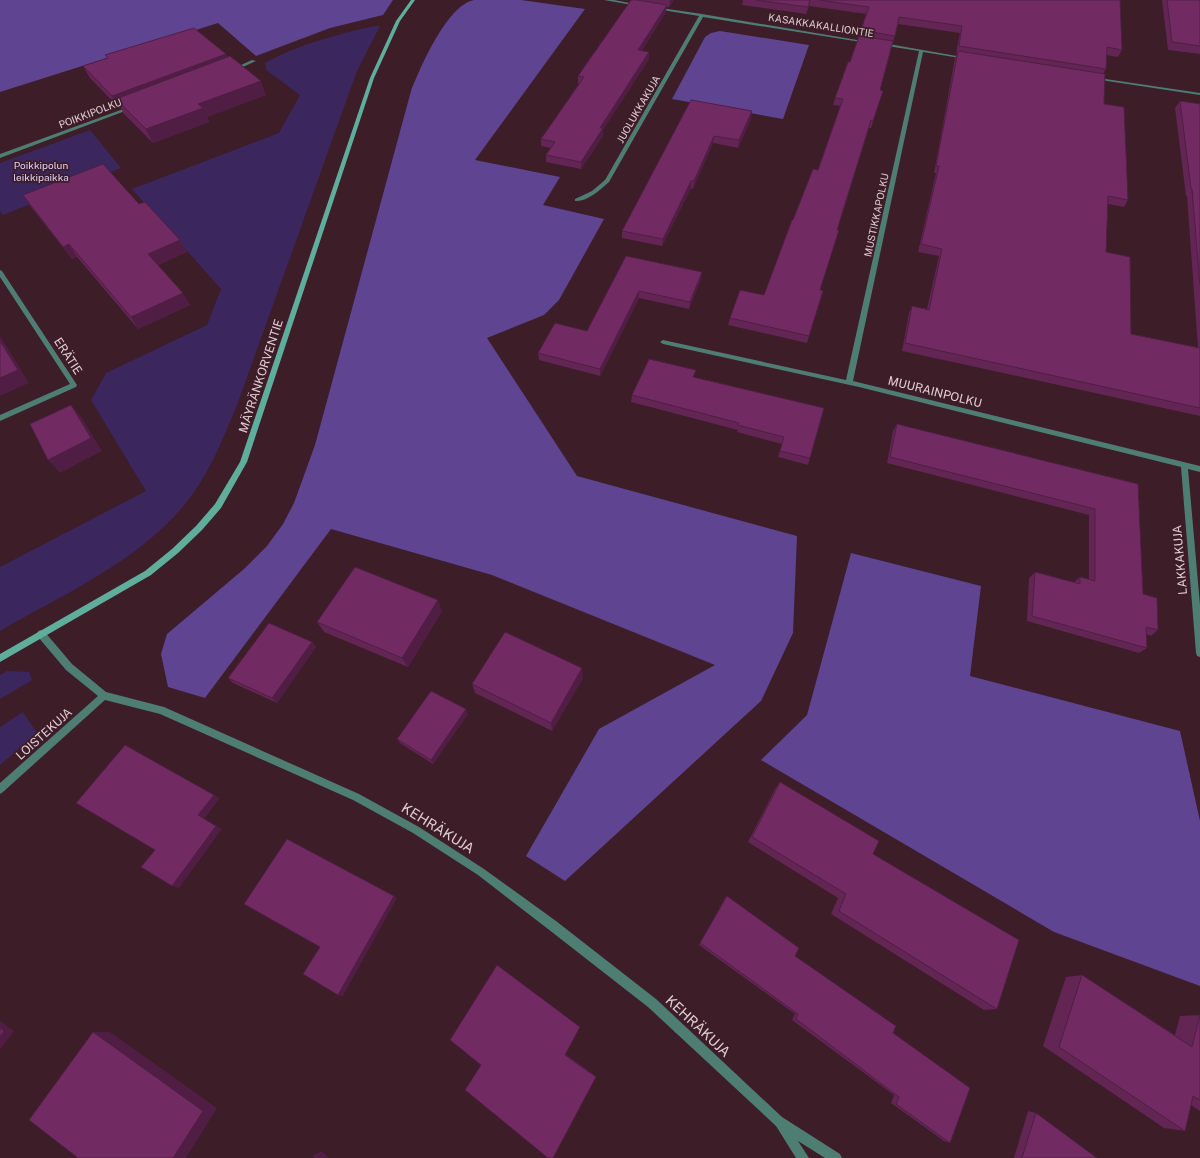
<svg xmlns="http://www.w3.org/2000/svg" width="1200" height="1158" font-family="'Public Sans',sans-serif">
	<rect width="100%" height="100%" fill="#3c1d28"/>
	<!-- green -->
	<path fill="#3b275e" d="M 375,26 L 380,26 L 357,71 L 236,408 C 224,436 212,467 194,492 C 149,557 67,592 0,631 L 0,567 L 146,491 L 91,400 L 106,373 L 207,325 L 221,289 L 132,189 L 279,133 L 300,95 L 266,70 L 265,63 C 299,44 338,34 375,26 Z
		M 90,130 L 121,168 L 3,215 L 0,211 L 0,163 Z
		M 7,671 L 29,672 L 32,680 L 0,699 L 0,675 Z
		M 23,712 L 37,733 L 0,765 L 0,727 Z"/>
	<!-- forest -->
	<path fill="#5f4491" d="M 0,0 L 393,0 L 383,15 L 330,28 L 256,56 L 218,23 L 0,92 Z
		M 474,0 L 521,0 L 585,9 L 475,160 L 560,177 L 543,205 L 604,219 L 559,300 L 544,315 L 487,338 L 577,476 L 797,536 L 793,633 L 761,701 L 565,881 L 526,856 L 599,729 L 715,665 L 492,575 L 331,529 L 205,698 L 168,687 L 161,654 L 167,634 L 244,569 L 267,546 L 283,524 L 294,503 L 315,445 L 411,91 C 420,68 447,5 474,0 Z
		M 720,31 L 809,45 L 783,119 L 672,99 L 705,37 L 711,33 Z
		M 851,553 L 981,586 L 970,676 L 1180,731 L 1200,821 L 1200,986 L 1054,932 L 761,760 L 807,715 Z"/>
	<g fill="none" stroke-linecap="round" stroke-linejoin="round">
		<!-- street -->
		<path fill="#4e7d72" fill-rule="evenodd" d="M 604,0 L 614,0 L 640,5 L 638,6 Z
			M 654,7 L 702,14 L 869,42 L 867,43 L 703,17 L 609,182 C 600,190 587,202 575,201 L 575,199 L 592,191 L 605,180 L 699,16 L 656,9 L 654,8 Z
			M 883,43 L 968,58 L 966,59 L 923,52 L 853,381 L 1200,466 L 1200,472 L 1188,469 L 1200,605 L 1200,657 L 1197,656 L 1196,653 L 1181,467 L 859,387 L 663,344 L 660,342 L 663,340 L 846,380 L 919,51 L 881,45 L 881,43 Z
			M 252,60 L 256,61 L 234,71 L 230,70 Z
			M 1092,77 L 1200,93 L 1200,95 L 1094,79 L 1092,78 Z
			M 129,107 L 133,108 L 0,158 L 0,154 Z
			M 0,270 L 2,271 L 77,385 L 76,387 L 0,421 L 0,415 L 70,384 L 0,277 Z
			M 41,630 L 44,631 L 72,664 L 106,692 L 164,707 L 359,794 L 419,827 L 484,869 L 556,921 L 656,999 L 782,1117 L 840,1154 L 842,1158 L 825,1158 L 798,1141 L 809,1158 L 796,1158 L 776,1126 L 648,1007 L 548,929 L 478,875 L 413,833 L 353,800 L 160,714 L 105,700 L 3,792 L 0,794 L 0,783 L 98,696 L 66,670 L 38,637 L 37,634 L 38,631 Z"/>
		<!-- secondary -->
		<path fill="#5fae9c" fill-rule="evenodd" d="M 411,0 L 415,0 L 400,21 L 374,78 L 247,462 L 221,508 L 202,530 L 178,553 L 151,575 L 0,662 L 0,654 L 145,571 L 172,549 L 196,526 L 215,504 L 240,462 L 370,78 L 396,21 Z"/>
	</g>
	<!-- wall -->
	<path fill="#622554" d="M 631,0 L 674,0 L 669,7 L 666,7 L 666,12 L 642,50 L 649,59 L 603,130 L 603,136 L 581,169 L 546,162 L 546,155 L 551,148 L 541,146 L 541,139 L 579,84 L 578,83 L 578,76 Z
		M 743,0 L 1120,0 L 1122,50 L 1118,57 L 1106,55 L 1106,69 L 1103,74 L 1104,104 L 1128,200 L 1124,207 L 1108,204 L 1106,252 L 1131,334 L 1198,348 L 1187,196 L 1186,196 L 1175,108 L 1180,101 L 1200,104 L 1200,416 L 902,351 L 909,313 L 912,306 L 927,309 L 939,256 L 918,252 L 936,173 L 934,173 L 955,58 L 957,53 L 956,53 L 960,33 L 898,24 L 880,90 L 883,91 L 871,128 L 869,128 L 837,230 L 820,290 L 823,291 L 807,343 L 728,325 L 730,318 L 764,295 L 793,220 L 818,170 L 840,106 L 833,105 L 835,98 L 850,62 L 866,14 L 809,6 L 806,14 L 742,5 Z
		M 1162,0 L 1200,0 L 1200,54 L 1168,50 Z
		M 226,54 L 227,57 L 266,95 L 207,117 L 209,122 L 153,143 L 123,113 L 121,107 L 119,108 L 90,78 L 83,66 L 107,58 L 105,55 Z
		M 691,100 L 751,119 L 738,148 L 713,143 L 693,189 L 691,188 L 662,246 L 622,238 L 622,231 Z
		M 23,195 L 139,204 L 180,240 L 187,252 L 158,265 L 190,305 L 138,329 L 77,257 L 72,259 L 31,207 Z
		M 626,256 L 701,279 L 689,309 L 639,298 L 600,376 L 539,360 L 538,353 L 587,331 Z
		M 694,377 L 824,408 L 810,458 L 808,465 L 778,457 L 782,444 L 737,432 L 738,430 L 631,402 L 632,395 Z
		M 897,424 L 1138,484 L 1143,594 L 1158,630 L 1151,636 L 1146,634 L 1147,648 L 1139,653 L 1027,621 L 1029,578 L 1035,572 L 1074,582 L 1080,577 L 1089,579 L 1089,515 L 887,463 L 893,431 Z
		M 442,611 L 408,667 L 324,632 L 317,622 Z
		M 312,642 L 316,647 L 277,703 L 233,683 L 228,678 Z
		M 583,678 L 552,731 L 475,693 L 472,684 Z
		M 468,714 L 433,764 L 400,743 L 397,739 Z
		M 780,782 L 873,854 L 997,1009 L 984,1010 L 831,914 L 838,898 L 748,842 L 775,789 Z
		M 727,896 L 795,956 L 893,1033 L 950,1143 L 944,1141 L 891,1103 L 894,1095 L 792,1020 L 795,1014 L 699,945 L 725,898 Z
		M 1082,975 L 1175,1035 L 1180,1016 L 1200,1015 L 1200,1111 L 1191,1105 L 1185,1131 L 1164,1128 L 1043,1046 L 1066,977 Z
		M 1028,1111 L 1036,1113 L 1097,1158 L 1014,1158 Z"/>
	<!-- shaded-wall -->
	<path fill="#501e45" d="M 670,0 L 674,0 L 669,7 Z
		M 667,5 L 666,12 L 638,57 L 638,50 Z
		M 649,52 L 649,59 L 603,130 L 603,136 L 581,169 L 581,162 L 600,128 Z
		M 226,54 L 231,66 L 116,99 L 121,107 L 119,108 L 112,96 Z
		M 261,81 L 266,95 L 207,117 L 209,122 L 153,143 L 146,129 L 198,104 Z
		M 752,111 L 751,119 L 738,148 L 739,140 Z
		M 714,136 L 713,143 L 693,189 L 694,181 Z
		M 691,181 L 691,188 L 662,246 L 663,239 Z
		M 180,240 L 187,252 L 155,267 L 148,254 Z
		M 69,244 L 77,257 L 72,259 L 63,247 Z
		M 702,272 L 701,279 L 689,309 L 690,302 Z
		M 639,291 L 639,298 L 600,376 L 600,369 Z
		M 183,293 L 190,305 L 138,329 L 131,317 Z
		M 0,336 L 29,383 L 0,396 Z
		M 71,405 L 82,418 L 102,451 L 60,473 L 48,460 Z
		M 438,600 L 442,611 L 408,667 L 402,658 Z
		M 312,642 L 316,647 L 277,703 L 272,698 Z
		M 582,668 L 583,678 L 552,731 L 551,723 Z
		M 466,709 L 468,714 L 433,764 L 431,760 Z
		M 214,795 L 220,798 L 204,819 L 222,829 L 179,888 L 172,886 L 198,815 Z
		M 394,896 L 397,898 L 343,996 L 338,995 Z
		M 498,966 L 580,1027 L 566,1054 L 596,1076 L 596,1077 L 565,1055 Z
		M 0,1021 L 14,1031 L 0,1050 Z
		M 93,1032 L 110,1032 L 217,1108 L 186,1158 L 173,1158 Z
		M 322,1151 L 329,1158 L 314,1158 L 312,1156 Z"/>
	<!-- building -->
	<path fill="#722b62" stroke="#501e45" d="M 631,0 L 637,0 L 667,5 L 638,50 L 649,52 L 600,128 L 603,128 L 581,162 L 546,155 L 555,142 L 541,139 L 584,77 L 578,76 Z
		M 756,0 L 810,0 L 808,7 Z
		M 819,0 L 1120,0 L 1122,50 L 1107,47 L 1106,69 L 959,46 L 962,26 L 899,17 L 895,36 L 861,30 L 869,7 Z
		M 1167,0 L 1200,0 L 1200,46 L 1172,42 Z
		M 194,28 L 226,54 L 112,96 L 83,66 L 108,58 L 105,55 Z
		M 859,36 L 893,41 L 880,90 L 883,91 L 873,121 L 871,120 L 837,230 L 839,230 L 820,290 L 823,291 L 809,336 L 730,318 L 740,290 L 764,295 L 792,220 L 793,220 L 813,169 L 818,170 L 843,99 L 835,98 L 848,62 L 850,62 Z
		M 958,51 L 1105,74 L 1104,104 L 1124,107 L 1128,200 L 1108,196 L 1106,252 L 1130,257 L 1131,334 L 1200,348 L 1200,408 L 905,343 L 912,306 L 929,310 L 942,249 L 921,244 L 939,166 L 936,166 Z
		M 230,56 L 261,81 L 198,104 L 203,108 L 146,129 L 116,99 Z
		M 691,100 L 752,111 L 739,140 L 714,136 L 694,181 L 691,181 L 663,239 L 622,231 Z
		M 1180,101 L 1200,104 L 1200,285 L 1192,189 L 1191,188 Z
		M 103,164 L 139,204 L 145,202 L 180,240 L 148,254 L 183,293 L 131,317 L 69,244 L 63,247 L 23,195 Z
		M 626,256 L 702,272 L 690,302 L 639,291 L 600,369 L 538,353 L 555,323 L 587,331 Z
		M 0,341 L 18,370 L 0,378 Z
		M 649,359 L 696,370 L 693,377 L 824,408 L 810,458 L 780,451 L 784,437 L 738,425 L 739,423 L 632,395 Z
		M 71,405 L 91,438 L 48,460 L 30,424 Z
		M 897,424 L 1138,484 L 1143,594 L 1157,598 L 1158,630 L 1146,627 L 1147,648 L 1032,616 L 1035,572 L 1080,584 L 1080,577 L 1095,581 L 1095,509 L 890,457 Z
		M 355,567 L 438,600 L 402,658 L 317,622 Z
		M 269,623 L 312,642 L 272,698 L 228,678 Z
		M 505,632 L 582,668 L 551,723 L 472,684 Z
		M 431,691 L 466,709 L 431,760 L 397,739 Z
		M 125,745 L 214,795 L 198,815 L 216,826 L 172,886 L 141,867 L 155,850 L 76,803 Z
		M 780,782 L 879,841 L 873,854 L 1019,940 L 997,1009 L 839,911 L 846,894 L 752,837 Z
		M 287,839 L 394,896 L 338,995 L 303,974 L 320,947 L 244,904 Z
		M 727,896 L 799,948 L 795,956 L 896,1026 L 893,1033 L 970,1088 L 950,1143 L 896,1104 L 899,1097 L 796,1019 L 798,1014 L 700,943 Z
		M 497,965 L 580,1027 L 565,1055 L 596,1077 L 553,1158 L 548,1158 L 465,1090 L 481,1065 L 450,1040 Z
		M 1082,975 L 1192,1047 L 1200,1015 L 1200,1100 L 1193,1096 L 1185,1131 L 1059,1047 Z
		M 0,1028 L 4,1031 L 0,1037 Z
		M 93,1032 L 203,1111 L 173,1158 L 78,1158 L 29,1120 Z
		M 1036,1113 L 1097,1158 L 1022,1158 Z"/>
	<g text-anchor="middle" dominant-baseline="central" stroke-width="3.5" stroke-linejoin="round" paint-order="stroke">
		<!-- far-street labels -->
		<g font-size="10" fill="#e1ccd2" stroke="#3c1d28">
			<text transform="translate(821 25) rotate(9)">KASAKKAKALLIONTIE</text>
			<text transform="translate(638 109) rotate(-60)">JUOLUKKAKUJA</text>
			<text transform="translate(90 113) rotate(-21)">POIKKIPOLKU</text>
			<text transform="translate(876 215) rotate(-78)">MUSTIKKAPOLKU</text>
		</g>
		<!-- far-park labels -->
		<g font-size="10" fill="#ded2fe" stroke="#3c1d28">
			<text x="41" y="165">Poikkipolun<tspan x="41" dy="12">leikkipaikka</tspan></text>
		</g>
		<!-- street labels -->
		<g font-size="12" fill="#e1ccd2" stroke="#3c1d28">
			<text transform="translate(68 356) rotate(57)">ERÄTIE</text>
			<text transform="translate(261 376) rotate(-72)">MÄYRÄNKORVENTIE</text>
			<text transform="translate(935 392) rotate(14)">MUURAINPOLKU</text>
			<text transform="translate(1180 560) rotate(-95)">LAKKAKUJA</text>
			<text transform="translate(44 734) rotate(-42)">LOISTEKUJA</text>
		</g>
		<!-- near-street labels -->
		<g font-size="14" fill="#e1ccd2" stroke="#3c1d28">
			<text transform="translate(438 828) rotate(32)">KEHRÄKUJA</text>
			<text transform="translate(698 1026) rotate(43)">KEHRÄKUJA</text>
		</g>
	</g>
</svg>
